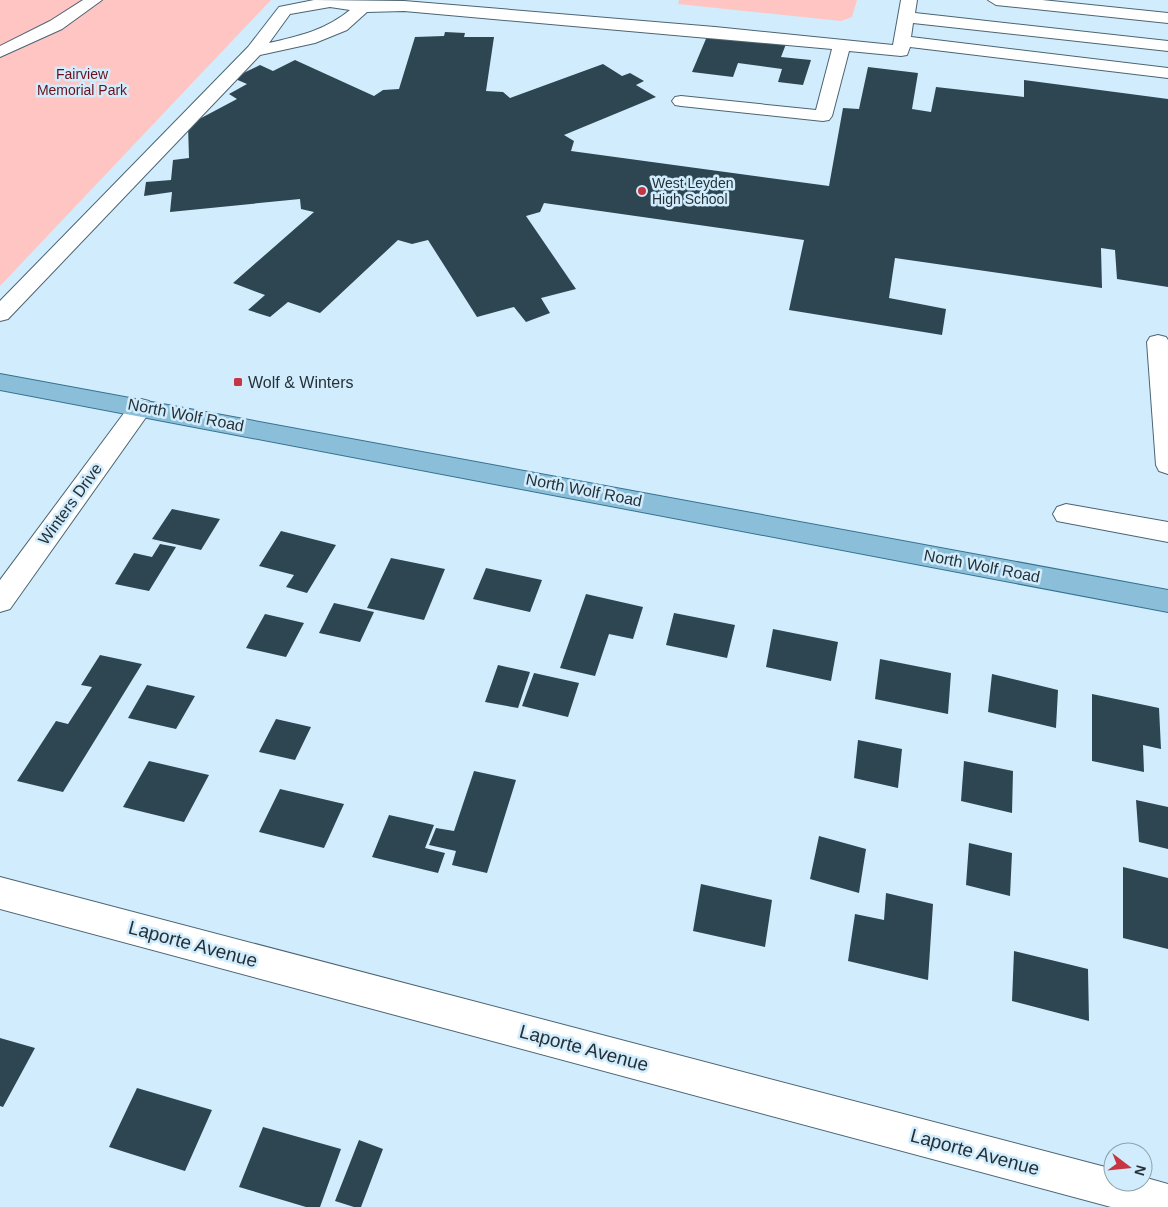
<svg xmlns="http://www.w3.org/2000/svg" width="1168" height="1207" font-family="Helvetica,sans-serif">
	<rect width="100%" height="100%" fill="#d1edfd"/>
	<!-- green -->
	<path fill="#fec5c3" d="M 0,0 L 271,0 L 0,286 Z
		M 679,0 L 857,0 L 852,17 L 841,21 L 678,4 Z"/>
	<!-- building -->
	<path fill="#2e4552" d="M 445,32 L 465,33 L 464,37 L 494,37 L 486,91 L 503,92 L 510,98 L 603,64 L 622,76 L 630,73 L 644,81 L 636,85 L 656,97 L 564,135 L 574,141 L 571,151 L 829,186 L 843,108 L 859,109 L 868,67 L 918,73 L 912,109 L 931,112 L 936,87 L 1024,97 L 1024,80 L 1168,99 L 1168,287 L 1117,279 L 1115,250 L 1101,248 L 1102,288 L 895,258 L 889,298 L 946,309 L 942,335 L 789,310 L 804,240 L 544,203 L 540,212 L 526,216 L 576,289 L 541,298 L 550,313 L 526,322 L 514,307 L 477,317 L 428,240 L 412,244 L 398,240 L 320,313 L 288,302 L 270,317 L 248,310 L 265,295 L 233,283 L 314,212 L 301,209 L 300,199 L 170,212 L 172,192 L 144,196 L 146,182 L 171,180 L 173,160 L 189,158 L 188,125 L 237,99 L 229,94 L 247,84 L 233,78 L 260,65 L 273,71 L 295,60 L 374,96 L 383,90 L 399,89 L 415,37 L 444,36 Z
		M 708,34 L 786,44 L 781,57 L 811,60 L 803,85 L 778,82 L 782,69 L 738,63 L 733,77 L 692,72 Z
		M 172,509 L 220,519 L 201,550 L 152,539 Z
		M 281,531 L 336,545 L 307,593 L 286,587 L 294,575 L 259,566 Z
		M 160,544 L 176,547 L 149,591 L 115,584 L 134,553 L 152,557 Z
		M 391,558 L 445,569 L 424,620 L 367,608 Z
		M 486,568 L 542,580 L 530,612 L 473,599 Z
		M 586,594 L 643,607 L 633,639 L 609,634 L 595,676 L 560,668 Z
		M 334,603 L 374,612 L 360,642 L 319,633 Z
		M 674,613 L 735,625 L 727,658 L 666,645 Z
		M 265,614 L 304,623 L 286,657 L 246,648 Z
		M 773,629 L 838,642 L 831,681 L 766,667 Z
		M 100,655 L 142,664 L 63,792 L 17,781 L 56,721 L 68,724 L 92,687 L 81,685 Z
		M 880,659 L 951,673 L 948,714 L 875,699 Z
		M 498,665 L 530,672 L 518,708 L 485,702 Z
		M 534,673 L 579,683 L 568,717 L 522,706 Z
		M 992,674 L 1058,690 L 1056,728 L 988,712 Z
		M 147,685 L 195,696 L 176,729 L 128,718 Z
		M 1092,694 L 1159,708 L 1161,749 L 1143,745 L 1144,772 L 1092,761 Z
		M 276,719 L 311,727 L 295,760 L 259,752 Z
		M 858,740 L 902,749 L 898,788 L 854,778 Z
		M 149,761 L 209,775 L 184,822 L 123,807 Z
		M 964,761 L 1013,771 L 1012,813 L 961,801 Z
		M 474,771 L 516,780 L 487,873 L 452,865 L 456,851 L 429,845 L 436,828 L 454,831 Z
		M 280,789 L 344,804 L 324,848 L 259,832 Z
		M 1136,800 L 1168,807 L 1168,849 L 1139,842 Z
		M 389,815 L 434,825 L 425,848 L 445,853 L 438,873 L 372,857 Z
		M 819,836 L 866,849 L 859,893 L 810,879 Z
		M 969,843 L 1012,853 L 1010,896 L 966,885 Z
		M 1123,867 L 1168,878 L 1168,949 L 1123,938 Z
		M 701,884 L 772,900 L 765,947 L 693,931 Z
		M 886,893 L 933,904 L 928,980 L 848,961 L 855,914 L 884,920 Z
		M 1014,951 L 1088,969 L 1089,1021 L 1012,1001 Z
		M 0,1038 L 35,1048 L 3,1107 L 0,1106 Z
		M 137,1088 L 212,1110 L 185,1171 L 109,1147 Z
		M 263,1127 L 341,1149 L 320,1207 L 306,1207 L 239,1187 Z
		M 359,1140 L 383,1149 L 361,1207 L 354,1207 L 335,1201 Z"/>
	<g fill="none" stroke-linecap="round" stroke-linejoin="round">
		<!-- minor casing -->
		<g stroke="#4c6472" stroke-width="2">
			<path id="minor" d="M 83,0 L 102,0 L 62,29 L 0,57 L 0,46 L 50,21 Z
				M 314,0 L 404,1 L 715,27 L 893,45 L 901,0 L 917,0 L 915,13 L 1168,41 L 1168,51 L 913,23 L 911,37 L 1168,68 L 1168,78 L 910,47 L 907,55 L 901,56 L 849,51 L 832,116 L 829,120 L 823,121 L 681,106 L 675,105 L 672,101 L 675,97 L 681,96 L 816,110 L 832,49 L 404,11 L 367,12 L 347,30 L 315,43 L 260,55 L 8,319 L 0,321 L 0,301 L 248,47 L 279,7 ZM 330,7 L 350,10 C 326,30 299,36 269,43 L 290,14 Z
				M 988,0 L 1042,0 L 1168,13 L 1168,23 L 996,5 Z
				M 1158,335 L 1166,337 L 1168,340 L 1168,474 L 1159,471 L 1156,465 L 1147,342 L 1150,337 Z
				M 141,399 L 149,401 L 153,407 L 149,413 L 10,609 L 0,612 L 0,580 L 133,401 Z
				M 1066,504 L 1168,522 L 1168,542 L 1057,521 L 1053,514 L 1057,507 Z
				M 0,877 L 1113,1169 L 1113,1182 L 1143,1182 L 1143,1177 L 1168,1184 L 1168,1207 L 1111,1207 L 0,909 Z"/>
		</g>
		<!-- major casing -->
		<g stroke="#367190" stroke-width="2">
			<path id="major" d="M 0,374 L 1168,590 L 1168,612 L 0,390 Z"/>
		</g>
		<!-- minor -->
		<use href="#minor" fill="#fff" fill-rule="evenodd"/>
		<!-- major -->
		<use href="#major" fill="#8bbfd9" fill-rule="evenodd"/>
	</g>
	<!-- markers -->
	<g fill="#c63642" stroke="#d1edfd" stroke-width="2">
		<circle cx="642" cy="191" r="5"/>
		<rect x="233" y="377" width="10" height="10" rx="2.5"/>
	</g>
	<g text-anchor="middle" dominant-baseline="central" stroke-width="5" stroke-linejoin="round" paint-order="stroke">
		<!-- far-park labels -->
		<g font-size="14" fill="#69111b" stroke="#d1edfd">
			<text x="82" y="74">Fairview<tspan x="82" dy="16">Memorial Park</tspan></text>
		</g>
		<!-- far-poi labels -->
		<g font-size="14" fill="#263137" stroke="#d1edfd" text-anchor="start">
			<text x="652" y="183">West Leyden<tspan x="652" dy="16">High School</tspan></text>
		</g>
		<!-- poi labels -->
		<g font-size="16" fill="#263137" stroke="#d1edfd" text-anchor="start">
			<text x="248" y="382">Wolf &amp; Winters</text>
		</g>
		<!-- street labels -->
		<g font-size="16" fill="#263137" stroke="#d1edfd">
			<text transform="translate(186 415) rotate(11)">North Wolf Road</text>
			<text transform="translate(584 490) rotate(11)">North Wolf Road</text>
			<text transform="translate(70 504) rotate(-54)">Winters Drive</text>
			<text transform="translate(982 566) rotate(11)">North Wolf Road</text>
		</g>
		<!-- near-street labels -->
		<g font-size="19" fill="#263137" stroke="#d1edfd">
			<text transform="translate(193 944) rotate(15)">Laporte Avenue</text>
			<text transform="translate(584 1048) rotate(15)">Laporte Avenue</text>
			<text transform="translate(975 1152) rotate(15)">Laporte Avenue</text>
		</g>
	</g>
	<!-- north arrow -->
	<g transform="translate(1128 1167) rotate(106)"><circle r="24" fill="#d1edfd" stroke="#8da2ae"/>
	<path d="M0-4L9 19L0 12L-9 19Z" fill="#c63642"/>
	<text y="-8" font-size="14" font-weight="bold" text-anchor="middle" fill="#263137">N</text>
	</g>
</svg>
